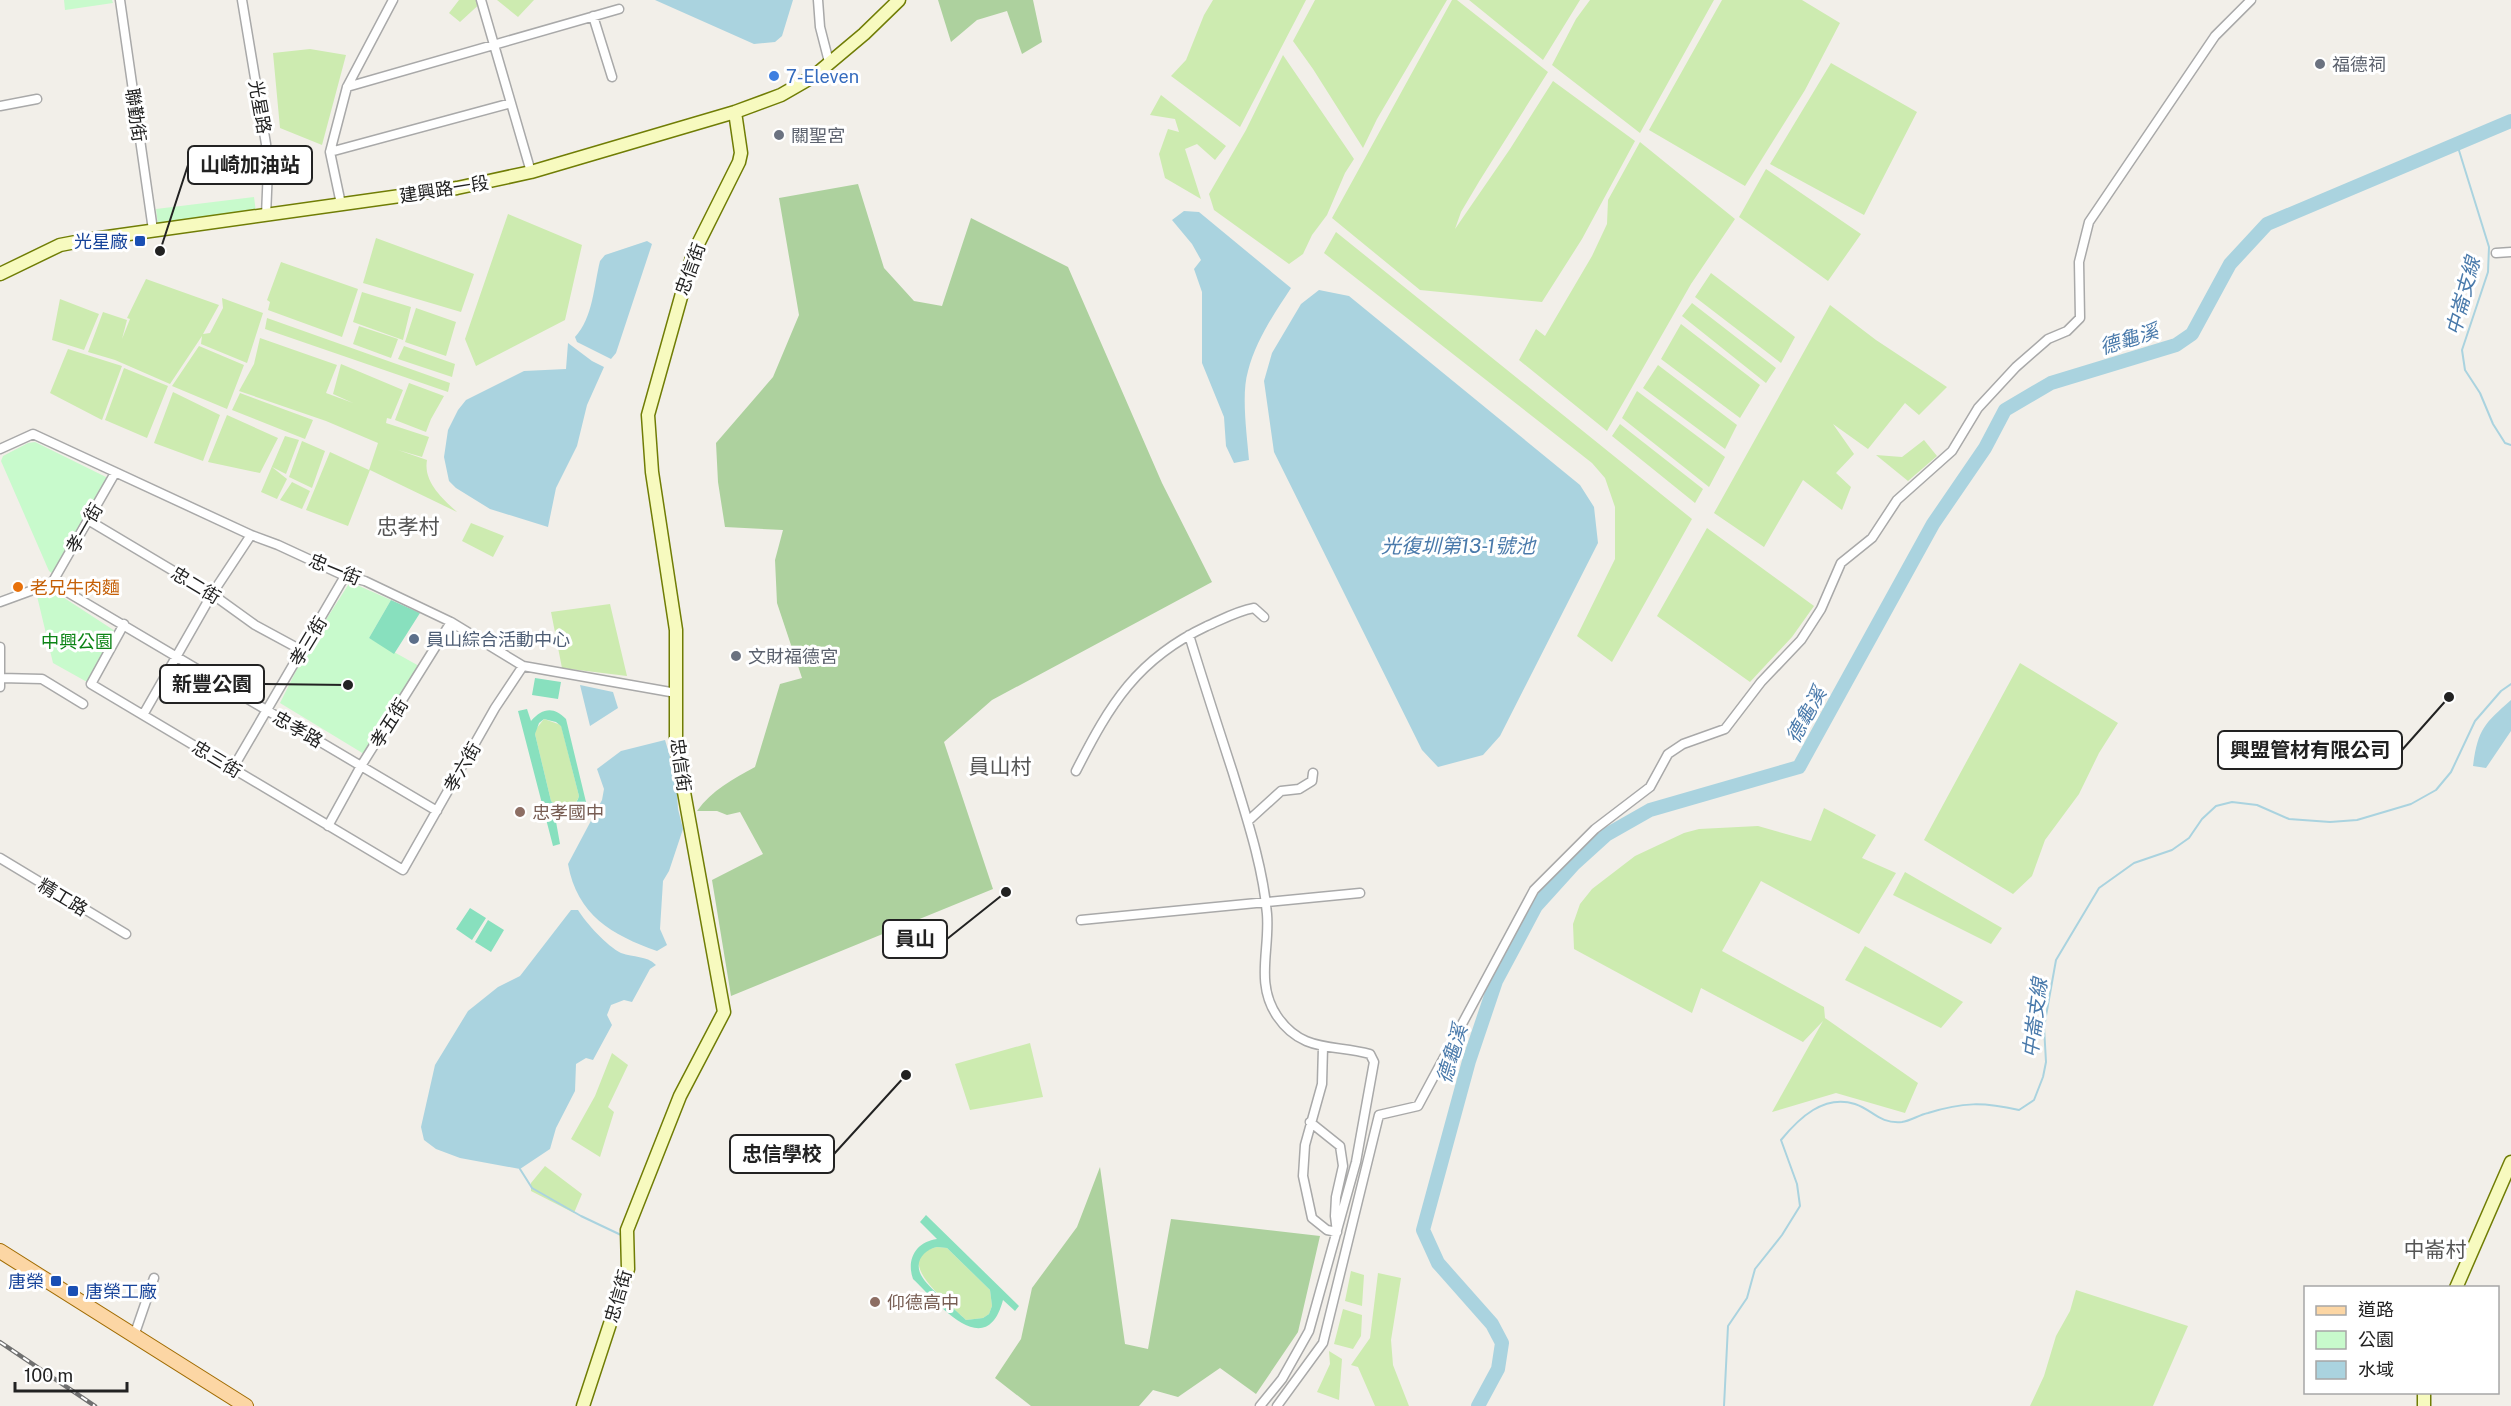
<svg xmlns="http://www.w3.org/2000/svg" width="2511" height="1406" font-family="'Public Sans','Noto Sans TC',sans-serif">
	<rect width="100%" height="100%" fill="#f2efe9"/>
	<!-- grass -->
	<path fill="#cdebb0" d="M 459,0 L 484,0 L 460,22 L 449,13 Z
		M 497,0 L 534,0 L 518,17 Z
		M 1213,0 L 1306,0 L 1240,127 L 1171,76 L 1186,60 L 1204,15 Z
		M 1315,0 L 1447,0 L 1377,119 L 1363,148 L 1313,69 L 1293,41 Z
		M 1452,0 L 1457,0 L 1548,72 L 1480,180 L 1461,212 L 1455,229 L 1510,149 L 1553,81 L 1635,141 L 1582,239 L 1542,302 L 1420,290 L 1332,218 Z
		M 1469,0 L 1580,0 L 1543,60 Z
		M 1590,0 L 1714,0 L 1640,133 L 1552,65 L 1576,19 Z
		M 1722,0 L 1802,0 L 1840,23 L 1805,90 L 1745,186 L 1649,130 Z
		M 310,49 L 346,55 L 322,145 L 280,128 L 273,53 Z
		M 1283,55 L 1354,159 L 1345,173 L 1327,215 L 1312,235 L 1303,254 L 1289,264 L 1214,210 L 1209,194 L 1246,130 Z
		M 1831,63 L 1917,112 L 1864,215 L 1770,164 Z
		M 1161,95 L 1226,146 L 1215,160 L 1197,144 L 1185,149 L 1201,199 L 1165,178 L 1159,154 L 1168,129 L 1179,132 L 1175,119 L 1150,115 Z
		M 1640,142 L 1735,219 L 1691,284 L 1607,431 L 1519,360 L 1536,329 L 1545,336 L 1592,256 L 1607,224 L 1608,200 Z
		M 1766,169 L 1861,234 L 1828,281 L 1739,217 Z
		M 508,214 L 582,245 L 565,320 L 476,366 L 465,339 Z
		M 1336,232 L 1692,519 L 1612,662 L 1577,636 L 1615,559 L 1615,507 L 1605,478 L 1592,463 L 1324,253 Z
		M 376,238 L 474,274 L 461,312 L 363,283 Z
		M 281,262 L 358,289 L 342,337 L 268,310 L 270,302 L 267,300 Z
		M 1711,273 L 1795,337 L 1781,363 L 1695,297 Z
		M 146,279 L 219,305 L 203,334 L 210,333 L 223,308 L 222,298 L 263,313 L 247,363 L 201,344 L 202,336 L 170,384 L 115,360 L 88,352 L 103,312 L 127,320 L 122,339 L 130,319 L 127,318 Z
		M 362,292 L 411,307 L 403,340 L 353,322 Z
		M 60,299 L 99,314 L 84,350 L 52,340 Z
		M 1692,303 L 1776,368 L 1766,383 L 1682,316 Z
		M 1830,305 L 1876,340 L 1947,387 L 1919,415 L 1905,403 L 1868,449 L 1833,424 L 1854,454 L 1836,473 L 1851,487 L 1842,510 L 1803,480 L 1764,547 L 1714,513 Z
		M 416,308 L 456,322 L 446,356 L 405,342 Z
		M 267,318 L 450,383 L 448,392 L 265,329 Z
		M 1681,324 L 1760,385 L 1740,418 L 1661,359 Z
		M 359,326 L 398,339 L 391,358 L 353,344 Z
		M 260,338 L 337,365 L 326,393 L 353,403 L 333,394 L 341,364 L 403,390 L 391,419 L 387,418 L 386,423 L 429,437 L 422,457 L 398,450 L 427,460 C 423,482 443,499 457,512 L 370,470 L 348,526 L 306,510 L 330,452 L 369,470 L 378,443 L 326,421 L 239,391 L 254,364 Z
		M 199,346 L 244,365 L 227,409 L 172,386 Z
		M 404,346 L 455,364 L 452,377 L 398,359 Z
		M 68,349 L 122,366 L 102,420 L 50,393 Z
		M 1658,365 L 1737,425 L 1725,449 L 1643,388 Z
		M 124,368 L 168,386 L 147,438 L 105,420 Z
		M 409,383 L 444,396 L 431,419 L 426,432 L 395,420 Z
		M 1637,391 L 1725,457 L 1709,487 L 1622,418 Z
		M 173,392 L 220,415 L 203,461 L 154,443 Z
		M 240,393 L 313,420 L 305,439 L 232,410 Z
		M 227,415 L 278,438 L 260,473 L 208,462 Z
		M 1620,424 L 1703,489 L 1695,503 L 1612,436 Z
		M 285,436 L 299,440 L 286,474 L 272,467 L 287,479 L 277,499 L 261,492 Z
		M 1924,440 L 1937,456 L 1908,481 L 1876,455 L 1902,457 Z
		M 302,441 L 325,451 L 312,488 L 289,477 Z
		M 292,482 L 310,491 L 302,509 L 280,500 Z
		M 471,523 L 504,536 L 493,557 L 462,541 Z
		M 1707,528 L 1814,606 L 1792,637 L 1750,682 L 1657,616 Z
		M 610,604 L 627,676 L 562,668 L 551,612 Z
		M 2020,663 L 2118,723 L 2099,753 L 2079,794 L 2045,840 L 2032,876 L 2013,894 L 1924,840 Z
		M 544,719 L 561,725 L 579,796 C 574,811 561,811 551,801 L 535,734 L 536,729 Z
		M 1824,808 L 1876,835 L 1862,858 L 1896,873 L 1859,934 L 1761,881 L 1722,951 L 1824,1007 L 1825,1018 L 1918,1083 L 1905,1113 L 1836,1093 L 1772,1112 L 1823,1021 L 1803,1042 L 1701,988 L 1692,1013 L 1574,949 L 1573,924 L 1580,904 L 1592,889 L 1635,856 L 1684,833 L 1699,829 L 1758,826 L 1811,841 Z
		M 1905,872 L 2002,928 L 1991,944 L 1893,895 Z
		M 1865,946 L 1963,1002 L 1941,1028 L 1845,980 Z
		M 1030,1043 L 1043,1097 L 970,1110 L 955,1064 Z
		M 612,1053 L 628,1065 L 608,1107 L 614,1112 L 600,1157 L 571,1139 L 595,1096 Z
		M 545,1166 L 582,1194 L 574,1213 L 531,1191 L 531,1183 Z
		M 937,1247 L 947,1248 L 990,1290 L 992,1306 L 989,1314 L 983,1318 L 966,1320 C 951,1305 888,1258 937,1247 Z
		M 1351,1271 L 1364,1275 L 1362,1306 L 1345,1301 Z
		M 1378,1273 L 1401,1278 L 1391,1340 L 1393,1365 L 1409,1406 L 1375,1406 L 1358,1367 L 1351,1365 L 1370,1338 Z
		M 2076,1290 L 2188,1326 L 2153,1406 L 2030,1406 L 2044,1376 L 2056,1336 L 2070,1311 Z
		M 1343,1309 L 1362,1315 L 1361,1336 L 1353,1349 L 1334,1344 Z
		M 1329,1351 L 1342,1359 L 1339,1400 L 1317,1392 L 1330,1364 Z"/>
	<!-- forest -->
	<path fill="#add19e" d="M 938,0 L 1033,0 L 1042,42 L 1022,54 L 1007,11 L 977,20 L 951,42 Z
		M 858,184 L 884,268 L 914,301 L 942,306 L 971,218 L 1068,267 L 1162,483 L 1212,582 L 992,700 L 944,742 L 993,889 L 731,996 L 712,880 L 763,854 L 740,812 L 727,815 L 717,811 L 697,811 C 712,790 733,779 755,767 L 780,684 L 802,678 L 777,603 L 775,560 L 783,530 L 725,527 L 718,482 L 716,443 L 773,377 L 799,315 L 779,198 Z
		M 1100,1167 L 1125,1344 L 1148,1349 L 1171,1219 L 1320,1236 L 1298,1332 L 1256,1394 L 1220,1368 L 1178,1397 L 1153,1390 L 1139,1406 L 1031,1406 L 995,1378 L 1021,1339 L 1032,1288 L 1077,1227 Z"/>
	<!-- park -->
	<path fill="#c8facc" d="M 64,0 L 112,0 L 113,3 L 65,10 Z
		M 254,197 L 256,212 L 158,225 L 156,209 Z
		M 35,442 L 108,478 L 53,574 L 49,571 L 1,461 L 3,456 L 28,443 Z
		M 350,582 L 391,600 L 369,638 L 419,666 L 364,754 L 280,703 L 306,651 Z
		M 52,590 L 115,631 L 87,682 L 53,663 L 37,596 Z"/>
	<!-- pitch -->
	<path fill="#88e0be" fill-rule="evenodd" d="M 391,600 L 420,613 L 394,654 L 369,638 Z
		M 535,678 L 561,682 L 558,699 L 532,695 Z
		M 527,709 L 531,721 C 542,708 554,706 566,719 L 586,802 L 583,810 L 574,818 L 555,816 L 560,844 L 553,846 L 518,711 ZM 544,719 L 556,722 L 561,726 L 579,796 C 575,811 561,811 551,801 L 535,734 L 539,723 Z
		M 470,908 L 486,918 L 472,940 L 456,929 Z
		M 488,920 L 504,930 L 491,952 L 475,942 Z
		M 926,1215 L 1019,1306 L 1015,1311 L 1003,1300 C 986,1364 937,1302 913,1279 C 906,1259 916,1242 937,1239 L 920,1222 ZM 937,1247 L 947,1248 L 990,1290 L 992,1306 L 989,1314 L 983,1318 L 966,1320 C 955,1309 927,1287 921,1275 C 914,1261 924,1250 937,1247 Z"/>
	<!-- water -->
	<path fill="#aad3df" d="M 655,0 L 793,0 L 782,36 L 775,42 L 754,44 Z
		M 1184,211 L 1199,212 L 1291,288 C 1274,314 1256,340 1248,371 C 1241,394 1247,435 1249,460 L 1234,463 L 1226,446 L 1224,417 L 1202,363 L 1202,292 L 1194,269 L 1201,260 L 1192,244 L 1172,220 Z
		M 647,241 L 652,244 L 616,353 L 611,359 L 577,342 L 575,337 C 593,318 594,285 600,261 L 605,255 Z
		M 1319,290 L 1349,296 L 1580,485 L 1594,507 L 1598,543 L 1500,736 L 1483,755 L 1438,767 L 1422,750 L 1274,452 L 1264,381 L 1272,353 L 1301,304 Z
		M 568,343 L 592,361 L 604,367 L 587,405 L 577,446 L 556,488 L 548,527 L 490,509 L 456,488 L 449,481 L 444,457 L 448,430 L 458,410 L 466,400 L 524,371 L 566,369 Z
		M 580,685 L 613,692 L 618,708 L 590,726 Z
		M 2511,700 L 2511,731 L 2486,768 L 2473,766 C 2478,729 2484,724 2511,700 Z
		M 665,740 L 676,776 L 678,809 L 683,829 L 669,871 L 663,881 L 660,929 L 667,945 L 657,951 C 612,935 577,915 568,864 L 602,800 L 604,789 L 597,769 L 621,751 Z
		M 571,910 L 578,910 C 586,923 607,946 621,953 C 634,958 646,955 656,965 L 650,969 L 632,1002 L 624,1000 L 611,1005 L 607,1015 L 612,1025 L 593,1060 L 586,1058 L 576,1064 L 575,1091 L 556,1128 L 550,1149 L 520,1169 L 460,1158 L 436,1149 L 424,1140 L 421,1127 L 435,1065 L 468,1011 L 498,987 L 520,976 Z"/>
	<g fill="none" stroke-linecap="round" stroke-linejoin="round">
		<!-- stream -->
		<path stroke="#aad3df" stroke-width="2" d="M 2457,144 L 2489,247 L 2488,272 L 2462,350 L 2465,370 L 2480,393 L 2493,424 L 2505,443 L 2511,445
			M 520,1169 L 532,1188 L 581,1216 L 621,1235
			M 1724,1406 L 1728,1326 L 1747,1298 L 1755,1269 L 1782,1235 L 1800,1206 L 1797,1184 L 1781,1140 C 1799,1118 1824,1094 1855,1104 C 1873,1110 1879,1124 1902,1122 C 1910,1121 1919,1115 1928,1113 C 1963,1102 1983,1102 2019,1110 L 2034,1100 L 2043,1077 L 2046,1062 L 2044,1027 L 2056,960 L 2099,888 L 2134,863 L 2172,850 L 2189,838 L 2202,819 L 2216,806 L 2232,802 L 2257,805 L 2289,819 L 2330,822 L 2357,820 L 2411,804 L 2436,790 L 2451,772 L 2475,721 L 2501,691 L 2511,684"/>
		<!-- river -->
		<path stroke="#aad3df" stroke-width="14" d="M 1478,1406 L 1498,1369 L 1502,1343 L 1492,1324 L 1438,1263 L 1423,1230 L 1469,1061 L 1496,981 L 1536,906 L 1574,864 L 1606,835 L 1650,810 L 1799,767 L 1933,524 L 1985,448 L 2005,410 L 2051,383 L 2176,345 L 2192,334 L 2230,264 L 2267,224 L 2511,121"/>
		<!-- street casing -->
		<g stroke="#a9a9a9" stroke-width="11">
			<path id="street" d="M 120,0 L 153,230
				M 242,0 L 266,144 L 268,168 L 266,216
				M 481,0 L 531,172
				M 818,0 L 820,27 L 829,62
				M 593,16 L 612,77
				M 347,87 L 619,9
				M 0,106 L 37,99
				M 330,152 L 511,103
				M 341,204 L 330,152 L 347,87 L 393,0
				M 2496,253 L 2511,252
				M 0,449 L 33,434 L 251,535 L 278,545 L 345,576 L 365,581 L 451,622 L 523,666 L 676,693
				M 88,520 L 212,594 L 255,625 L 303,651
				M 52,583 L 115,473
				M 0,602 L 52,583 L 437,811
				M 124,624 L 91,684 L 403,870 L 495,708 L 523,666
				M 1189,635 C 1203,681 1218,727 1233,773 C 1247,819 1263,867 1267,914 C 1270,950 1255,983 1277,1016 C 1302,1053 1333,1044 1370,1054 L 1374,1062 L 1356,1162 L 1309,1331 L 1282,1379 L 1260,1406
				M 0,647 L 0,687
				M 1,678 L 42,679 L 83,704
				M 143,715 L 212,594 L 251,535
				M 233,768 L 345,576
				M 1076,771 C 1110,704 1137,659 1207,626 C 1223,619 1237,611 1254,608 L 1264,617
				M 1248,821 L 1281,791 L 1299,789 L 1312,781 L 1313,773
				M 328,826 L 361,766 L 451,622
				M 0,858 L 126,934
				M 1081,920 L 1360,893
				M 1310,1122 L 1340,1146 L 1343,1166 L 1336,1197 L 1335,1216 L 1337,1232 L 1327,1230 L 1312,1218 L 1303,1176 L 1305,1145 L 1322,1084 L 1323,1047
				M 134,1336 L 154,1278
				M 1277,1406 L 1323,1343 L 1379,1115 L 1418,1106 L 1534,890 L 1595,829 L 1650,787 L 1668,754 L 1683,744 L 1725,729 L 1761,682 L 1801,640 L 1821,609 L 1841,563 L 1872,538 L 1897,500 L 1952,451 L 1978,408 L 2016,367 L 2048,339 L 2067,331 L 2080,318 L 2079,262 L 2089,222 L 2215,36 L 2251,0"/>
		</g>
		<!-- secondary casing -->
		<g stroke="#707d05" stroke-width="15">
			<path id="secondary" d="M 0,274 L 60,245 L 86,240 L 457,188 L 531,172 L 735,112 L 781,95 L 814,76 L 864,34 L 899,0
				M 2456,1288 L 2511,1162
				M 583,1406 L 628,1269 L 627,1230 L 680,1096 L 724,1012 L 678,759 L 676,737 L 676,630 L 652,472 L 648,415 L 693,254 L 739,162 L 741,153 L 735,112
				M 2424,1406 L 2424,1392"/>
		</g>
		<!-- primary casing -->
		<g stroke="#a06b00" stroke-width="16">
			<path id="primary" d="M 0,1251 L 246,1406"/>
		</g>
		<!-- street -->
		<use href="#street" stroke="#fff" stroke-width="8"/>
		<!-- secondary -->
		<use href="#secondary" stroke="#f7fabf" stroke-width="12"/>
		<!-- primary -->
		<use href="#primary" stroke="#fcd6a4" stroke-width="14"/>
		<!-- rail casing -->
		<g stroke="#707070" stroke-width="4.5">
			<path id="rail" d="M 0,1342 L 95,1406"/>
		</g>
		<!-- rail -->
		<use href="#rail" stroke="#fff" stroke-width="2" stroke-dasharray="7" stroke-linecap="butt"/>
	</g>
	<!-- markers -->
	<g fill="#6b7280" stroke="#fff" stroke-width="2">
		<circle cx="2320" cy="64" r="6"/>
		<circle cx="779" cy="135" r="6"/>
		<circle cx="736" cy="656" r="6"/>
	</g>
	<circle fill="#3f7fe0" stroke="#fff" stroke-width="2" cx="774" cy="76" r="6"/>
	<g fill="#1a4fb4" stroke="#fff" stroke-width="2">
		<rect x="134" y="235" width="12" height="12" rx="3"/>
		<rect x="50" y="1275" width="12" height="12" rx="3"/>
		<rect x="67" y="1285" width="12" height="12" rx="3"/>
	</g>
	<circle fill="#e8710a" stroke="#fff" stroke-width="2" cx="18" cy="587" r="6"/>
	<circle fill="#5c6f8a" stroke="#fff" stroke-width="2" cx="414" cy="639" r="6"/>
	<g fill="#8d6e63" stroke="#fff" stroke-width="2">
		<circle cx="520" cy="812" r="6"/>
		<circle cx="875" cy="1302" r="6"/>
	</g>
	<g text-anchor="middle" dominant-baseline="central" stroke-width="6" stroke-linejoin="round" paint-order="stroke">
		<!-- worship labels -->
		<g font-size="18" fill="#5b616d" stroke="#fff" text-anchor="start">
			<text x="2332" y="64">福德祠</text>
			<text x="791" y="135">關聖宮</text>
			<text x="748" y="656">文財福德宮</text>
		</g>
		<!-- shop labels -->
		<g font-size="18" fill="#366cbe" stroke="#fff" text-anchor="start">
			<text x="786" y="76">7-Eleven</text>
		</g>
		<!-- street labels -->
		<g font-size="18" fill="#222" stroke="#fff">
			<text transform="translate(260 107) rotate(80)">光星路</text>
			<text transform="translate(136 115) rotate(82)">聯勤街</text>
			<text transform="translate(444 189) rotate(-9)">建興路一段</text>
			<text transform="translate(690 269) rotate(-70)">忠信街</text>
			<text transform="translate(84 528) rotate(-60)">孝一街</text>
			<text transform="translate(335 569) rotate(22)">忠一街</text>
			<text transform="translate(196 585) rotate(31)">忠二街</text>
			<text transform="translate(308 641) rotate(-59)">孝三街</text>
			<text transform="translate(389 723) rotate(-58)">孝五街</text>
			<text transform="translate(298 729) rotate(30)">忠孝路</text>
			<text transform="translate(217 759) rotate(31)">忠三街</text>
			<text transform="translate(681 765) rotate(82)">忠信街</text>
			<text transform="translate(462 767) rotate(-60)">孝六街</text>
			<text transform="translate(63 897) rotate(31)">精工路</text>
			<text transform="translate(618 1296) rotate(-74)">忠信街</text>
		</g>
		<!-- transit labels -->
		<g font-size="18" fill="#164399" stroke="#fff" text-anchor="end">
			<text x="128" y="241">光星廠</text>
			<text x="44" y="1281">唐榮</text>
			<text x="85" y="1291" text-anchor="start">唐榮工廠</text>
		</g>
		<!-- food labels -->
		<g font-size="18" fill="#c56008" stroke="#fff" text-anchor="start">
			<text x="30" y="587">老兄牛肉麵</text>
		</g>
		<!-- service labels -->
		<g font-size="18" fill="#4e5e75" stroke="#fff" text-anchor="start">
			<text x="426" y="639">員山綜合活動中心</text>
		</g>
		<!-- park labels -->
		<g font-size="18" fill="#0c8416" stroke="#fff">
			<text x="77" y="641">中興公園</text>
		</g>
		<!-- education labels -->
		<g font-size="18" fill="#785e54" stroke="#fff" text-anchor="start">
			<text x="532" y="812">忠孝國中</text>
			<text x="887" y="1302">仰德高中</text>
		</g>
		<!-- water labels -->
		<g font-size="20" font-style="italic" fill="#4a7aab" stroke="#fff">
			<text transform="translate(2463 296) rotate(-75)">中崙支線</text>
			<text transform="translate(2129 339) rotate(-17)">德龜溪</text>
			<text x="1458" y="546">光復圳第13-1號池</text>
			<text transform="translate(1806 715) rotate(-61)">德龜溪</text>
			<text transform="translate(2035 1018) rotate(-83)">中崙支線</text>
			<text transform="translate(1452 1054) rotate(-73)">德龜溪</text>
		</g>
		<!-- quarter labels -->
		<g font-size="21" fill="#555" stroke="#fff">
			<text x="408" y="526">忠孝村</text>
			<text x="1000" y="766">員山村</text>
			<text x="2435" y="1249">中崙村</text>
		</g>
	</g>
	<!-- callouts -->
	<path fill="none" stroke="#222" stroke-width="2" d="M160 251L188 165M348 685L264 684M2449 697L2402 750M1006 892L947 939M906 1075L834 1154"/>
	<g fill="#222" stroke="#fff" stroke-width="2">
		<circle cx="160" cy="251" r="6"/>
		<circle cx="348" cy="685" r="6"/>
		<circle cx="2449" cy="697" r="6"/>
		<circle cx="1006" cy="892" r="6"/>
		<circle cx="906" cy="1075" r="6"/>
	</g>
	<g fill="#fff" stroke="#222" stroke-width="2">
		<rect x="188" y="146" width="124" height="38" rx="6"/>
		<rect x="160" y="665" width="104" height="38" rx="6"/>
		<rect x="2218" y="731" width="184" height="38" rx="6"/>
		<rect x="883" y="920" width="64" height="38" rx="6"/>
		<rect x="730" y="1135" width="104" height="38" rx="6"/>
	</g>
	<g font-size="20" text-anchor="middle" font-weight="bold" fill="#222">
		<text x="250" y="172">山崎加油站</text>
		<text x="212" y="691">新豐公園</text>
		<text x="2310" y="757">興盟管材有限公司</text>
		<text x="915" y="946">員山</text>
		<text x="782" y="1161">忠信學校</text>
	</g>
	<!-- legend -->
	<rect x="2304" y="1286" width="195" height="108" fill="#ffffff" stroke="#a7a7a7" stroke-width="1.5"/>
	<rect x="2316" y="1306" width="30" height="9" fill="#fcd6a4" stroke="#a7a7a7" stroke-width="1.5"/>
	<text x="2358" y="1316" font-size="18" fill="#222222">道路</text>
	<rect x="2316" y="1331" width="30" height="18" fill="#c8facc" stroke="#a7a7a7" stroke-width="1.5"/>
	<text x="2358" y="1346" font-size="18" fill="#222222">公園</text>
	<rect x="2316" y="1361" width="30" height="18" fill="#aad3df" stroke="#a7a7a7" stroke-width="1.5"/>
	<text x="2358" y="1376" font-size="18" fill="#222222">水域</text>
	<!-- scale -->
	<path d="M15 1382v9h112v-9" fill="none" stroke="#222222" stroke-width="3"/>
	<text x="24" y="1382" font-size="18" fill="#222222" stroke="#ffffff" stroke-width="4.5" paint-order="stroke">100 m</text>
</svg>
